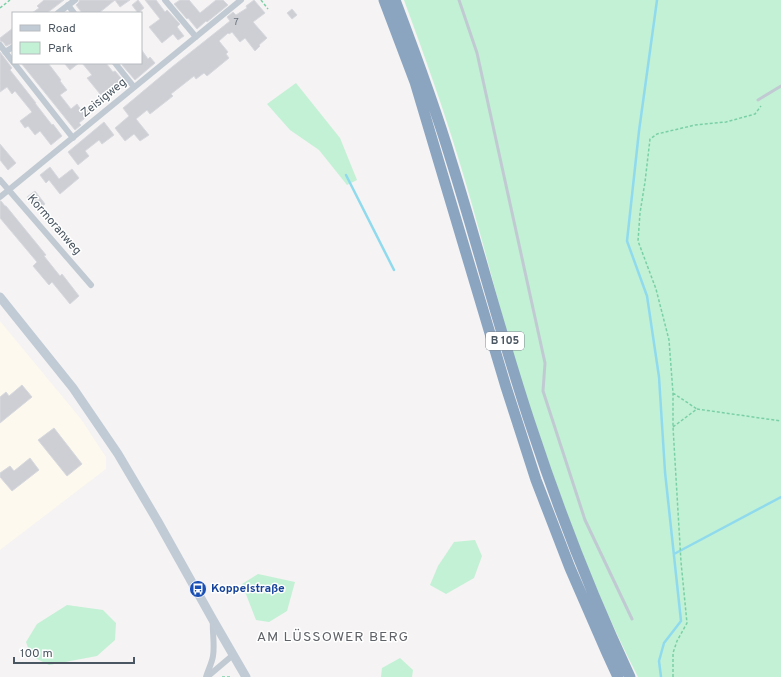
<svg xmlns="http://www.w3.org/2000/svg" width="781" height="677" font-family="Overpass,sans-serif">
	<rect width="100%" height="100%" fill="#f5f3f3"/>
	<!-- commercial -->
	<path fill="#fdf9ef" d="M 0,321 L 81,419 L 106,457 L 106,469 L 0,550 Z"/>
	<!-- green -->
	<path fill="#c3f1d5" d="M 404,0 L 781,0 L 781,677 L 638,677 C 601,605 572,530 546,454 C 537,427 527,399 518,372 C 497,300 480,228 458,157 C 442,104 423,52 404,0 Z
		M 296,83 L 340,138 L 357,180 L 347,185 L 319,150 L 290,130 L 267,104 Z
		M 475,540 L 482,556 L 474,578 L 446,594 L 430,585 L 438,566 L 454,542 Z
		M 258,574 L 295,582 L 287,611 L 269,622 L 256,620 L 242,584 Z
		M 67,605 L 103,610 L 116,623 L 115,640 L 97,656 L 49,665 L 31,656 L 26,642 L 37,624 Z
		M 400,658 L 413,670 L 412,677 L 381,677 L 382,668 Z"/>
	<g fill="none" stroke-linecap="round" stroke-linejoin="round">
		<!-- stream -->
		<path stroke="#90daee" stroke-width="2.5" d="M 657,0 L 639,131 L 627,241 L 647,296 L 659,377 L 665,472 L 681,621 L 664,643 L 659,661 L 661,677
			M 346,175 L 394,270
			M 674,554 L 781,497"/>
	</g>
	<!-- building -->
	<path fill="#cdcfd5" stroke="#d7d9de" d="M 44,0 L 64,0 L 47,13 L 32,13 L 39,8 L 37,6 Z
		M 79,0 L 130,0 L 120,7 L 115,0 L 99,13 L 82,13 L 76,5 L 79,2 Z
		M 138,0 L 144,8 L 138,13 L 132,5 Z
		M 145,0 L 156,0 L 165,12 L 167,10 L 180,24 L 177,27 L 184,36 L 178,40 L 173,34 L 162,43 L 149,27 L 160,19 Z
		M 180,0 L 189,0 L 200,13 L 216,0 L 223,0 L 228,5 L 207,22 L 206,21 L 197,29 L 188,18 L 187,19 L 174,4 Z
		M 254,0 L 265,13 L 253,22 L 267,38 L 259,45 L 260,46 L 255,51 L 245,38 L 240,42 L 232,32 L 229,34 L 228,33 L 219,41 L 228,52 L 226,54 L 229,58 L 207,76 L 204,73 L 196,79 L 194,76 L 171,94 L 173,96 L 150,114 L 147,110 L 136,119 L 149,135 L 140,141 L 134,134 L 125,141 L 115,128 L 129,116 L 123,108 L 172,67 L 230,21 L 227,17 L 233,12 L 236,15 L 247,8 L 246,6 Z
		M 292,9 L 297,15 L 292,19 L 287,13 Z
		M 13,28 L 13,43 L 6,46 L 3,42 L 0,41 L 0,38 Z
		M 141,49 L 148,59 L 150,57 L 155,63 L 135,80 L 122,65 L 125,63 L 141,63 Z
		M 0,52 L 12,68 L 10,70 L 36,103 L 35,103 L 52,125 L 53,124 L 62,136 L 51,145 L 40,131 L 35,135 L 28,126 L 25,128 L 20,121 L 32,112 L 15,91 L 12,94 L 7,87 L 0,92 Z
		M 21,63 L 48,63 L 61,80 L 60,81 L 67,90 L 60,95 L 71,109 L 77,104 L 82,111 L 85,108 L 90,114 L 79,123 L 81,125 L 75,130 Z
		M 64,63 L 79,63 L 70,70 Z
		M 82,63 L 106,63 L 113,72 L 115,71 L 126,84 L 119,91 L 118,90 L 105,100 L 87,78 L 92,75 Z
		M 104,122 L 114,135 L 102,144 L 99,140 L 85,151 L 89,156 L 78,165 L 68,152 Z
		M 0,144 L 16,163 L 8,170 L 0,160 Z
		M 50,167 L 59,179 L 72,169 L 79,178 L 60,194 L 49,180 L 46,183 L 40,175 Z
		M 35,191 L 45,204 L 38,210 L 27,197 Z
		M 0,201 L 1,201 L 5,206 L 6,206 L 46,255 L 44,256 L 60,276 L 62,274 L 79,296 L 70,304 L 52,282 L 49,285 L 33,266 L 37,262 L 0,218 Z
		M 22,385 L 32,397 L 0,423 L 0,397 L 6,392 L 9,396 Z
		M 54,428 L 82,464 L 67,476 L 38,440 Z
		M 30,458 L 39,470 L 12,491 L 0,477 L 0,473 L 10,466 L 14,471 Z"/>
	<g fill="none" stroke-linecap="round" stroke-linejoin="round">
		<!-- path -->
		<path stroke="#7ad0a6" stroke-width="1.5" stroke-dasharray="3 2" stroke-linecap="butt" d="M 261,0 L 268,9
			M 0,8 L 10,0
			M 673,393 L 697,409
			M 673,427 L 697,409 L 781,421
			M 222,677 L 231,677
			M 673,677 L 673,653 L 677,641 L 687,623 L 681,562 L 673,427 L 673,393 L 669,340 L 656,289 L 638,241 L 640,213 L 645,182 L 650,139 L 657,134 L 695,125 L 726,122 L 755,114 L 761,106"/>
		<!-- lane -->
		<path stroke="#c1cad2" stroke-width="3" d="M 459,0 L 477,53 L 545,363 L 543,391 L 585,520 L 632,619
			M 758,100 L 781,86"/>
		<!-- street -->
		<path stroke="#c1cad2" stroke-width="6" d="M 165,0 L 196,37
			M 68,5 L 74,13
			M 58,13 L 75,0
			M 0,45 L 13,62
			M 5,52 L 13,47
			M 14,63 L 73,138
			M 115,63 L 134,87
			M 0,180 L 91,285
			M 0,197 L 241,0
			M 206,677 C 208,670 212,663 213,656 C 215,644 212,632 213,620
			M 207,677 L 233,655"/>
		<!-- secondary -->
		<path stroke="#c1cbd6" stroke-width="9" d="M 0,297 L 73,388 L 118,454 L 157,520 L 213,620 L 246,677"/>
		<!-- highway -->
		<path stroke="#8ba5c1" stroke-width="11" d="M 384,0 L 415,82 L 506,387 L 536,480 L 570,568 L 607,653 L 618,677
			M 395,0 C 415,53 435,106 451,160 C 479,249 502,340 532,429 C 560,514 592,596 630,677"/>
	</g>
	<!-- icons -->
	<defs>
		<g id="bus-disc" transform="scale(0.9)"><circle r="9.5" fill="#1a4fb4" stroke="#fff"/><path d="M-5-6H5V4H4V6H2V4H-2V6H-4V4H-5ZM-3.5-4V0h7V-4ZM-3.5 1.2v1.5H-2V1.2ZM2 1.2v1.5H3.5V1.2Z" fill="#fff"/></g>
	</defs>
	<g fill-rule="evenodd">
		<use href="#bus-disc" x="198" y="589"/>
	</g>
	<g text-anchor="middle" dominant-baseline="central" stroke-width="3" stroke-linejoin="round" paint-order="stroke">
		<!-- number labels -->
		<g font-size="10" fill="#6b747e">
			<text x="236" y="22">7</text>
		</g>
		<!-- shield labels -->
		<rect fill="#fff" stroke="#808990" stroke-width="1" x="486" y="332" width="38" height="18" rx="3"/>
		<g font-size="11" font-weight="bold" fill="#4a5661">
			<text x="505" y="341">B 105</text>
		</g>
		<!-- street labels -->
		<g font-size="12" fill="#4a5661" stroke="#fff">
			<text transform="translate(104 98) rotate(-39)">Zeisigweg</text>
			<text transform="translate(54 225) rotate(49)">Kormoranweg</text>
		</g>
		<!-- transit labels -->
		<g font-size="12" font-weight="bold" fill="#164399" stroke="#fff" text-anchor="start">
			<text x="211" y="589">Koppelstraße</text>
		</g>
		<!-- quarter labels -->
		<g font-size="14" letter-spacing="1" fill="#5f6368" stroke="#fff">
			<text x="333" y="637">AM LÜSSOWER BERG</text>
		</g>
	</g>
	<!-- legend -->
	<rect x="12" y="12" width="130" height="52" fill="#ffffff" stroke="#b7bbc0"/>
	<rect x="20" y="25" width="20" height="6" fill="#c1cbd6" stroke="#b7bbc0"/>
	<text x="48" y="32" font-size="12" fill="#4a5661">Road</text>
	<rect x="20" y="42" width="20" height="12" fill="#c3f1d5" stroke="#b7bbc0"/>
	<text x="48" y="52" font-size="12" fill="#4a5661">Park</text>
	<!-- scale -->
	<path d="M14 657v6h120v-6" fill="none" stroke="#4a5661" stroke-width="2"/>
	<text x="20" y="657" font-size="12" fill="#4a5661" stroke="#ffffff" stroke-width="3" paint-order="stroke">100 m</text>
</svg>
